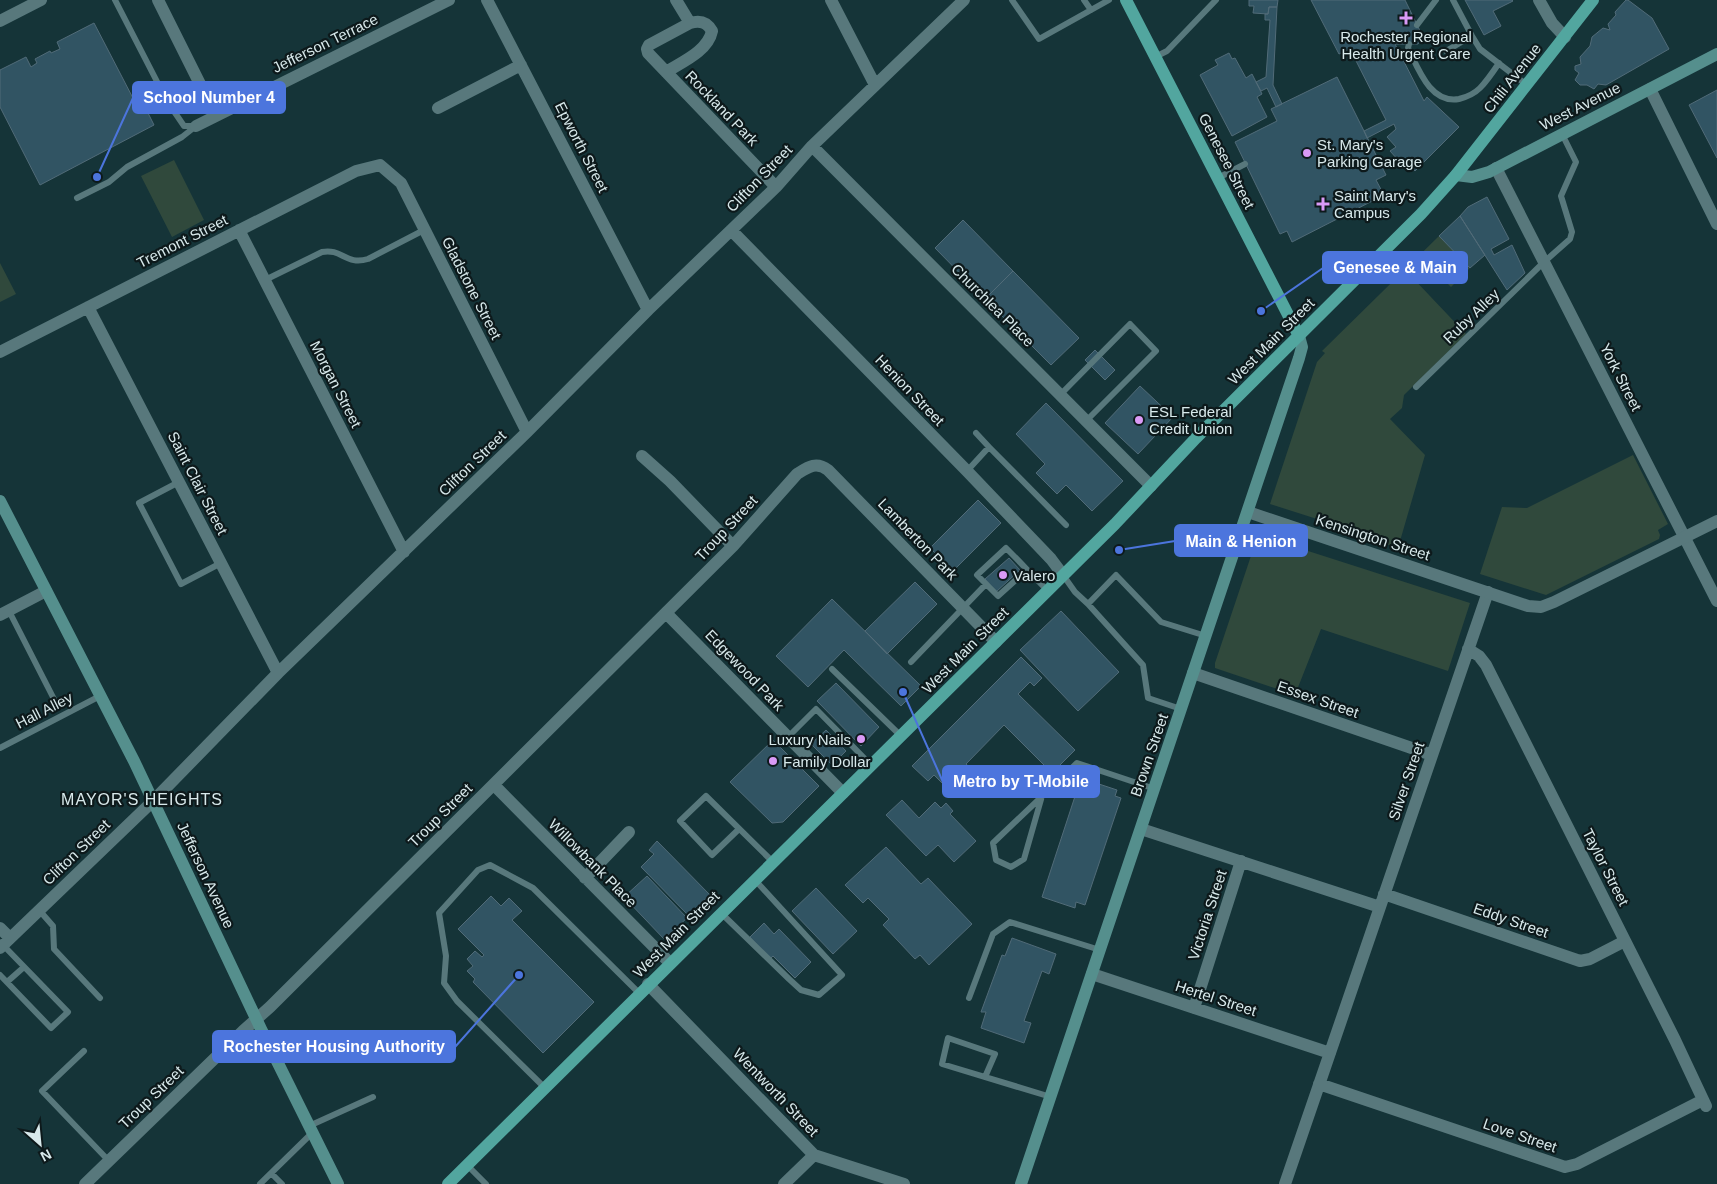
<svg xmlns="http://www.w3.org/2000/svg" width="1717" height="1184" font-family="Arial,sans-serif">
	<rect width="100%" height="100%" fill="#153438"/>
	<!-- green -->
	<path fill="#30493c" d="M 174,160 L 204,220 L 172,237 L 141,176 Z
		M 1439,236 L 1470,268 L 1451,287 L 1425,261 L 1411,276 L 1466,334 L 1404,395 L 1402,408 L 1390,419 L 1425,455 L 1398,548 L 1339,529 L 1339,526 L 1270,504 L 1317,362 L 1325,353 L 1322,351 Z
		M 0,263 L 16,294 L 0,302 Z
		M 1633,455 L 1668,524 L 1658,530 L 1660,535 L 1659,539 L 1546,595 L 1480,574 L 1502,507 L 1527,508 Z
		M 1258,535 L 1470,603 L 1448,671 L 1321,629 L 1295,695 L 1215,668 L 1215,663 Z"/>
	<!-- building -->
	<path fill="#315463" stroke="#516b78" d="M 1249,0 L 1278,0 L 1277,7 L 1269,7 L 1268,14 L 1253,13 L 1254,6 L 1249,6 Z
		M 1311,0 L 1405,0 L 1423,37 L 1418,44 L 1395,44 L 1424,101 L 1427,97 L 1459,127 L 1415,171 L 1411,167 L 1407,170 L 1390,151 L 1396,147 L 1387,137 L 1396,129 L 1394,124 L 1367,138 L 1364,131 L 1386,120 L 1350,49 L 1339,54 Z
		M 1465,0 L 1512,0 L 1513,1 L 1493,11 L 1501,26 L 1484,35 Z
		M 1626,0 L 1628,0 L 1652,18 L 1669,49 L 1606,85 L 1598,84 L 1594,89 L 1587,85 L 1580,85 L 1575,80 L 1579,73 L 1575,70 L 1575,66 L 1581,64 L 1580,57 L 1590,46 L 1592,37 L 1603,28 L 1610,30 L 1608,24 L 1616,15 L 1615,12 Z
		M 1269,7 L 1277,7 L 1273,85 L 1282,104 L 1276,107 L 1267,88 L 1261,91 L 1256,82 L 1266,77 L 1270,20 L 1265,20 L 1265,14 L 1268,14 Z
		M 94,23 L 135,102 L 141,99 L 154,125 L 40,185 L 0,107 L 0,70 L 26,57 L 31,67 L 37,63 L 35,59 L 50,51 L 51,53 L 60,49 L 57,42 Z
		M 1229,53 L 1232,59 L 1235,58 L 1246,78 L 1252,74 L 1262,94 L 1257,97 L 1267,117 L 1232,136 L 1200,75 L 1218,65 L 1215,60 Z
		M 1337,77 L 1386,175 L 1376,180 L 1384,195 L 1292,242 L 1287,231 L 1280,234 L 1235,142 L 1277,121 L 1271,109 Z
		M 1717,90 L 1717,158 L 1689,105 Z
		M 1487,197 L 1509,239 L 1491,249 L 1494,255 L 1512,245 L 1525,273 L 1507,290 L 1460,216 L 1468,207 Z
		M 1460,216 L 1485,255 L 1470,268 L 1439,236 Z
		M 963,220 L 1013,271 L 985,299 L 935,248 Z
		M 1013,271 L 1079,338 L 1051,365 L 985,299 Z
		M 1095,350 L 1115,370 L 1105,380 L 1085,360 Z
		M 1140,386 L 1173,417 L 1138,454 L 1105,423 Z
		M 1046,403 L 1123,481 L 1092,511 L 1066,485 L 1057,494 L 1036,473 L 1045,464 L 1016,434 Z
		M 978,500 L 1001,523 L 953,571 L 930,548 Z
		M 1009,558 L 1020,570 L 996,592 L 985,579 Z
		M 915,582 L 937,604 L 887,654 L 865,631 Z
		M 832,599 L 921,686 L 901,706 L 844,650 L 808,687 L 776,656 Z
		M 1061,611 L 1119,672 L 1078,711 L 1020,650 Z
		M 1021,657 L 1042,678 L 1034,686 L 1030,682 L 1018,694 L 1075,750 L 1052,773 L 1004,725 L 966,764 L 976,773 L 965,785 L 955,776 L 945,786 L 934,775 L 928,781 L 912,766 Z
		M 836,683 L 879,727 L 861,746 L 817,701 Z
		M 826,730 L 846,751 L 832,765 L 811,744 Z
		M 773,740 L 819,786 L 783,822 L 772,823 L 730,782 Z
		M 1081,778 L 1117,790 L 1115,796 L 1121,798 L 1085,905 L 1076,902 L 1075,908 L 1042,897 Z
		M 902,800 L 919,818 L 935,802 L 941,808 L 946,803 L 953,811 L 950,814 L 976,841 L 954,862 L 938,845 L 926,856 L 886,815 Z
		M 657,841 L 710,895 L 688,915 L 641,867 L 654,854 L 649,850 Z
		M 886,847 L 921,884 L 928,878 L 972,924 L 929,965 L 920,955 L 915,959 L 883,925 L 889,919 L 868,898 L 863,903 L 845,885 Z
		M 647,876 L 687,918 L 664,939 L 624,897 Z
		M 816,888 L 857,931 L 833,954 L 792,911 Z
		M 491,896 L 501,906 L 509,898 L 522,911 L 512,920 L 594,1002 L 543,1053 L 473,982 L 475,979 L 467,971 L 473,966 L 467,959 L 475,951 L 482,957 L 484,955 L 458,929 Z
		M 764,923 L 774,934 L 779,929 L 811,962 L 795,978 L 773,956 L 770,959 L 750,937 Z
		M 1012,938 L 1056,954 L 1049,974 L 1042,971 L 1024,1021 L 1031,1023 L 1024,1043 L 981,1028 L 986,1012 L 981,1012 L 1002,955 L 1005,956 Z"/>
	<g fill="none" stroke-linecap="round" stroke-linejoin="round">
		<!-- service -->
		<path stroke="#58787c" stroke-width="6" d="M 115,0 L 167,101 L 184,126 L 196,126
			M 1012,0 L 1039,39 L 1109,0
			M 1084,0 L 1091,10
			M 1453,0 L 1472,36 L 1480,49 L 1527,85
			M 1417,25 L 1436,0
			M 1409,44 L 1408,48 C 1418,68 1430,104 1459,99 C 1467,97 1474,94 1480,88 C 1487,81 1493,72 1499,63
			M 1446,51 L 1472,36
			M 1155,57 L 1167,51 L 1216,0
			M 1218,178 L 1245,164
			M 77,198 L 109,182 L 127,167 L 182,137 L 196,126
			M 265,280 L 322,252 C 342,248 346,266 368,259 L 424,230
			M 1416,387 L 1544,262 L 1570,239 L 1572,232 L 1561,196 L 1576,162 L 1562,134
			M 1060,395 L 1130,324 L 1156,351 L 1086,421
			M 976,433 L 989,447
			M 967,471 L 989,447 L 1066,525
			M 179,482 L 139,503 L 181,584 L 221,563
			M 1027,570 L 998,596 L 977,575 L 1006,548 C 1020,562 1034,577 1048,591
			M 1063,575 L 1075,592 L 1088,604 L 1116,575 L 1161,622 L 1206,636
			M 1088,604 L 1143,665 L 1148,698 L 1181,709
			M 9,611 L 57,705
			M 911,662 L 986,584
			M 832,669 L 901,736
			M 788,737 L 816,709 L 871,765
			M 0,748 L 100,696
			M 1042,796 L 1024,859 L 1011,867 L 996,860 L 993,843 L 1077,763 L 1155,789
			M 739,829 L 712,855 L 680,821 L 706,796 L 773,862
			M 39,910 L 53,926 L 54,949 L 100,998
			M 721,913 L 789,979 L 801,990 L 819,995 L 842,975 L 755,880
			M 0,975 L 51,1028 L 68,1012 L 3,945
			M 7,982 L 24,967
			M 969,998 L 993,934 L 1010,922 L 1100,950
			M 84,1051 L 42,1091 L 109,1161
			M 985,1077 L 995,1054 L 948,1038 L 942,1064 L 1051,1097
			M 545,1088 L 457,1001 L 444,983 L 446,956 L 439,913 L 478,870 L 490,865 L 533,888 L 639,993
			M 309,1126 L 373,1097
			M 467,1165 L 486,1184
			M 271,1173 L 282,1184
			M 260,1184 L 312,1133"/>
		<!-- minor -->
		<path stroke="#58787c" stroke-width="12" d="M 158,0 L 216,116
			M 487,0 L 648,310
			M 676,0 L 690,23 L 649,45 L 647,49 L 648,53 L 776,187
			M 831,0 L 875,85
			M 1539,0 L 1552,23 L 1565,37
			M 666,72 C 682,62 708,51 712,31 C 707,22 700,20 690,23
			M 1650,89 L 1717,224
			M 438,108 L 521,65
			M 196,126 L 449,0
			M 812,146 L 1151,486
			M 1496,168 L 1717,601
			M 239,230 L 404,552
			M 731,230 L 967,471 L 1051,559 L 1063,575
			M 88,307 L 278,673
			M 0,352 L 356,171 L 380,165 L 401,183 L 527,432
			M 642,456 L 670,481 L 733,546
			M 666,613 L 843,793
			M 0,615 L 46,591
			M 1468,649 L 1479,656 L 1486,665 L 1675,1040 L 1706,1106
			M 1193,673 L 1432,755
			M 494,785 L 670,963
			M 1141,829 L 1380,907
			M 585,878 L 629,832
			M 1384,894 L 1580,961 L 1590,959 L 1625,941
			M 0,928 L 10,938
			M 0,948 L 153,801 L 278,673 L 527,432 L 648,310 L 776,187 L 812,146 L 964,0
			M 1092,974 L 1330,1053
			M 648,984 L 814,1155 L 904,1184
			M 1194,1008 L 1241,861
			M 1319,1084 L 1565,1167 L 1577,1164 L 1703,1100
			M 85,1184 L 243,1031 L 270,1007 L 733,546 L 797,474 C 808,467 816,461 828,470 L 996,642
			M 784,1184 L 814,1155
			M 1285,1184 L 1488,592"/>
		<!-- tertiary -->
		<path stroke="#58787c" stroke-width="12" d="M 0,21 L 41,0
			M 1248,512 L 1528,606 L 1541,607 L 1554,602 L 1717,521"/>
		<!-- secondary -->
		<path stroke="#558f8d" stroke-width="12" d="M 1456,175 L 1472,177 L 1489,172 L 1717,54
			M 0,501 L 134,761 L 261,1029 L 338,1184
			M 1021,1184 L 1299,358 L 1302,347 L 1299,336"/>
		<!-- primary -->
		<path stroke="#52a69f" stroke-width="12" d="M 1126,0 L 1299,336
			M 448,1184 L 1115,524 L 1196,438 L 1421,214 L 1456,175 L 1593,0"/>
	</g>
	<!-- markers -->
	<g fill="#da9af6" stroke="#0d191b" stroke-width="2">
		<path d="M1403.5 10.5h5v5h5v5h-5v5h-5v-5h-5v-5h5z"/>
		<circle cx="1307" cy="153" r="5"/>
		<path d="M1320.5 196.5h5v5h5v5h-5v5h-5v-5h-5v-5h5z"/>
		<circle cx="1139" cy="420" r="5"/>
		<circle cx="1003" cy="575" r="5"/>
		<circle cx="861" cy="739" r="5"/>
		<circle cx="773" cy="761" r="5"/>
	</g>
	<g text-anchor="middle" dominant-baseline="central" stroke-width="4.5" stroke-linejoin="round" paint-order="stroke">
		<!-- poi labels -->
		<g font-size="15" fill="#d8e9eb" stroke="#0d191b" text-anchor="start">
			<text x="1406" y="36" text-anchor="middle">Rochester Regional<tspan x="1406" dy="17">Health Urgent Care</tspan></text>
			<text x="1317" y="144">St. Mary's<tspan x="1317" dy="17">Parking Garage</tspan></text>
			<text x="1334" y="195">Saint Mary's<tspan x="1334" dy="17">Campus</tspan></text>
			<text x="1149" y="411">ESL Federal<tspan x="1149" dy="17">Credit Union</tspan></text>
			<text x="1013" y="575">Valero</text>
			<text x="851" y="739" text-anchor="end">Luxury Nails</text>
			<text x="783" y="761">Family Dollar</text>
		</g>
		<!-- street labels -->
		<g font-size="15" fill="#d8e9eb" stroke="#0d191b">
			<text transform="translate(325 43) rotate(-26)">Jefferson Terrace</text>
			<text transform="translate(1512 78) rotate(-52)">Chili Avenue</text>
			<text transform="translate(1580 106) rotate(-27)">West Avenue</text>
			<text transform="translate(722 108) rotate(46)">Rockland Park</text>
			<text transform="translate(582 147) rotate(63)">Epworth Street</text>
			<text transform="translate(1227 161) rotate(63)">Genesee Street</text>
			<text transform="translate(759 178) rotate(-46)">Clifton Street</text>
			<text transform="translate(182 241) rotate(-27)">Tremont Street</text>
			<text transform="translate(472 288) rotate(63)">Gladstone Street</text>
			<text transform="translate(993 305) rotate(45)">Churchlea Place</text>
			<text transform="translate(1471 316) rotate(-44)">Ruby Alley</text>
			<text transform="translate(1271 341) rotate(-45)">West Main Street</text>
			<text transform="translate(1621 377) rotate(63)">York Street</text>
			<text transform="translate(336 384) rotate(63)">Morgan Street</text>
			<text transform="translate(910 390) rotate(46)">Henion Street</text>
			<text transform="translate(472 463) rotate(-44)">Clifton Street</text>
			<text transform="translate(198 483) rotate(63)">Saint Clair Street</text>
			<text transform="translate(726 528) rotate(-47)">Troup Street</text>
			<text transform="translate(1373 537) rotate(18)">Kensington Street</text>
			<text transform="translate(918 539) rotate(46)">Lamberton Park</text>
			<text transform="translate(965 650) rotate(-45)">West Main Street</text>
			<text transform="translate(745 670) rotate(46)">Edgewood Park</text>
			<text transform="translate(1318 699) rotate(19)">Essex Street</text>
			<text transform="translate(44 710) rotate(-27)">Hall Alley</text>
			<text transform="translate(1149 755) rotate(-71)">Brown Street</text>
			<text transform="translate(1406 781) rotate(-71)">Silver Street</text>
			<text transform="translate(440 815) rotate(-45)">Troup Street</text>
			<text transform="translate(76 852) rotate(-44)">Clifton Street</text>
			<text transform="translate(593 863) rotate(45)">Willowbank Place</text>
			<text transform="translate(1606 867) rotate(63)">Taylor Street</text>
			<text transform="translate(206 875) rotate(65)">Jefferson Avenue</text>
			<text transform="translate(1207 915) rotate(-72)">Victoria Street</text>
			<text transform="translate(1511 920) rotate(19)">Eddy Street</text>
			<text transform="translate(676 934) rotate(-45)">West Main Street</text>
			<text transform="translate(1216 998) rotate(18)">Hertel Street</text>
			<text transform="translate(776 1092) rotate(46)">Wentworth Street</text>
			<text transform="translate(151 1097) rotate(-44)">Troup Street</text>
			<text transform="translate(1520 1135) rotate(19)">Love Street</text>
		</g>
		<!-- neighbourhood labels -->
		<g font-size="16" letter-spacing="1" fill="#d8e9eb" stroke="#0d191b">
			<text x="142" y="799">MAYOR'S HEIGHTS</text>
		</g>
	</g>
	<!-- callouts -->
	<path fill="none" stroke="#4c75dd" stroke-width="2" d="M97 177L133 98M1261 311L1323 268M1119 550L1175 541M903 692L943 782M519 975L455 1047"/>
	<g fill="#4c75dd" stroke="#0d191b" stroke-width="2">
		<circle cx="97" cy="177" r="5"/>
		<circle cx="1261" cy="311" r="5"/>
		<circle cx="1119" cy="550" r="5"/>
		<circle cx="903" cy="692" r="5"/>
		<circle cx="519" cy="975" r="5"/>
	</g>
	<g fill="#4c75dd" stroke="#4c75dd" stroke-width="2">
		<rect x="133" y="82" width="152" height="31" rx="5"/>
		<rect x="1323" y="252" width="144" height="31" rx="5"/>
		<rect x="1175" y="525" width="132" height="31" rx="5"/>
		<rect x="943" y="766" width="156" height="31" rx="5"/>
		<rect x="213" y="1031" width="242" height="31" rx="5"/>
	</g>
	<g font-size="16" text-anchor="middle" font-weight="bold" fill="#fff">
		<text x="209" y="103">School Number 4</text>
		<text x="1395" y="273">Genesee &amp; Main</text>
		<text x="1241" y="547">Main &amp; Henion</text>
		<text x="1021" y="787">Metro by T-Mobile</text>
		<text x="334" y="1052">Rochester Housing Authority</text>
	</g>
	<!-- north arrow -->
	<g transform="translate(40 1144) rotate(153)" stroke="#0d191b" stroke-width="4" paint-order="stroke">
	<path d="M0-4L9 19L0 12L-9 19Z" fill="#d8e9eb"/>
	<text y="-8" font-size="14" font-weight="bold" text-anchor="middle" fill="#d8e9eb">N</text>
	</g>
</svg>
